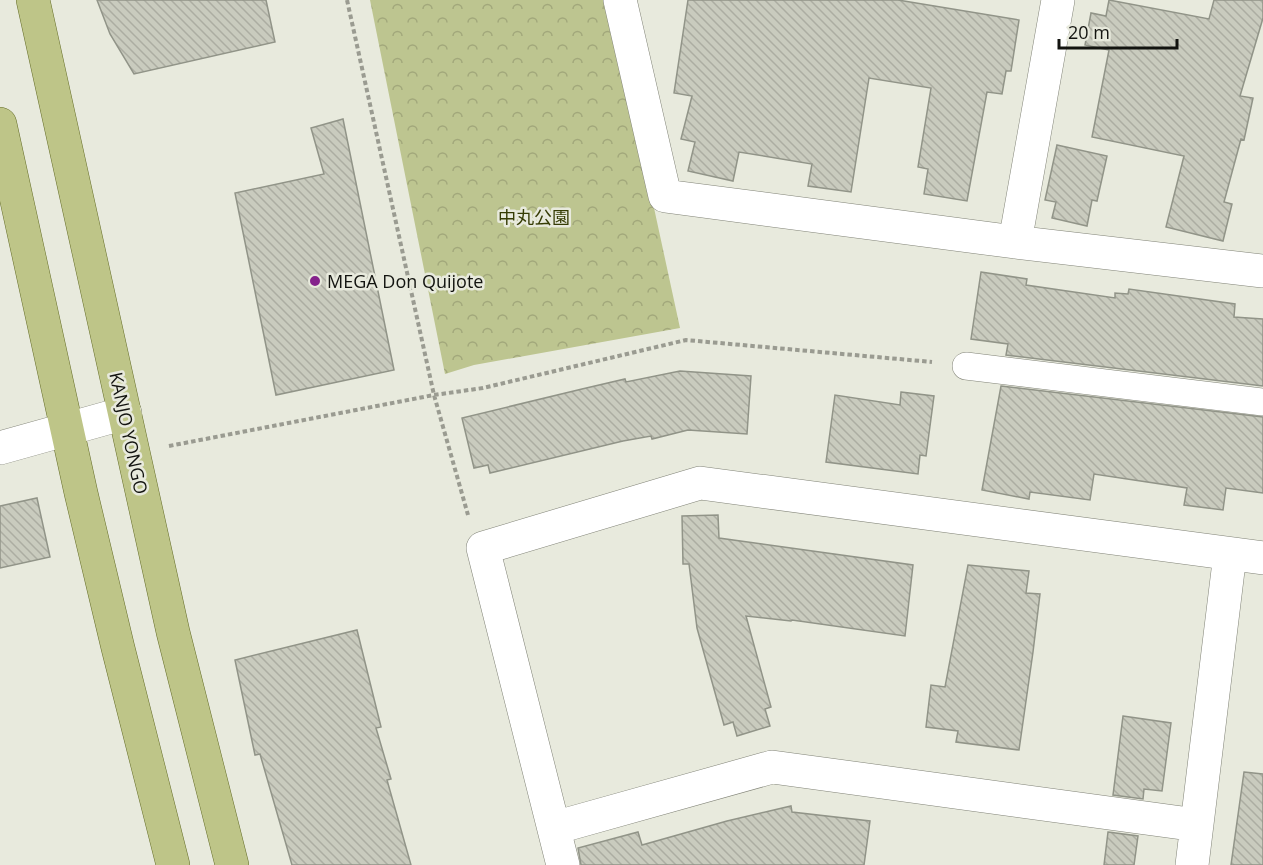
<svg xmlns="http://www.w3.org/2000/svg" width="1263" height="865" font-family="'Open Sans','Noto Sans JP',sans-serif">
	<defs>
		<pattern id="park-crowns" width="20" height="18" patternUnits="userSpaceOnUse" patternTransform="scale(1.5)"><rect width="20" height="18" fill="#bdc590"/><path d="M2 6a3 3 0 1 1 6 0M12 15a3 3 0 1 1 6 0" fill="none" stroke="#a2a87b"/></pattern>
		<pattern id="building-back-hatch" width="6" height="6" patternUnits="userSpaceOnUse" patternTransform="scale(1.5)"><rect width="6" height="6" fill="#c9cbbe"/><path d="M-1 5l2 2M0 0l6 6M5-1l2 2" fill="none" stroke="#acada2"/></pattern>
	</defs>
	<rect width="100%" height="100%" fill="#e8eadd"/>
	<!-- park -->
	<path fill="url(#park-crowns)" d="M 370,0 L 609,0 L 680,328 L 474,365 L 445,374 Z"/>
	<!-- building -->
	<path fill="url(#building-back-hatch)" stroke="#919488" stroke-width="1.5" d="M 97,0 L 266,0 L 275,42 L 134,74 L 110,34 Z
		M 688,0 L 898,0 L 1019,20 L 1011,71 L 1006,71 L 1002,94 L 987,92 L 967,201 L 924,194 L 928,169 L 918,167 L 931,88 L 869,78 L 851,192 L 808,186 L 812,164 L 739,152 L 733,181 L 688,171 L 695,142 L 681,139 L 692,96 L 674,93 Z
		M 1109,0 L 1209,19 L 1214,0 L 1263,0 L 1263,18 L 1240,96 L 1253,98 L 1244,140 L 1241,139 L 1224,202 L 1232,204 L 1223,241 L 1166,227 L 1184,156 L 1092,137 L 1109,50 L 1085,45 L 1091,13 L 1106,16 Z
		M 343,119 L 394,370 L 276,395 L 235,193 L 324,174 L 311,128 Z
		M 1057,145 L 1107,156 L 1097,201 L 1092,200 L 1087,226 L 1052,218 L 1056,202 L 1045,200 Z
		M 981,272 L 1027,279 L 1026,285 L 1115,298 L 1115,293 L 1128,294 L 1129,289 L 1235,304 L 1234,317 L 1263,319 L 1263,386 L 1006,355 L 1008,344 L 971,339 Z
		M 680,371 L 751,376 L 747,434 L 688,430 L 652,439 L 651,436 L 623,441 L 490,473 L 488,465 L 474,468 L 462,418 L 582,389 L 625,379 L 626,382 Z
		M 1001,386 L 1263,417 L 1263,493 L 1226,488 L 1223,510 L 1184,505 L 1187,488 L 1094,474 L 1090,500 L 1030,492 L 1029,499 L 982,490 Z
		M 901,392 L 934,396 L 926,456 L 920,455 L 918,474 L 826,462 L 835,395 L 900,405 Z
		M 37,498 L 50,557 L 0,568 L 0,506 Z
		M 718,515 L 719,538 L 913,565 L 905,636 L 792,620 L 791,621 L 746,616 L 771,707 L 765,709 L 770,726 L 737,736 L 733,722 L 724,725 L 697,628 L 689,564 L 683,564 L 682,516 Z
		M 968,565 L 1029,571 L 1026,593 L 1040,594 L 1033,652 L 1019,750 L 956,742 L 958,731 L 926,727 L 931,685 L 945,687 Z
		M 357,630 L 381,727 L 376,728 L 391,779 L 387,780 L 411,865 L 292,865 L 260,754 L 255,755 L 235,660 Z
		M 1123,716 L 1171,723 L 1162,791 L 1144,789 L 1143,799 L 1113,795 Z
		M 1244,772 L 1263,774 L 1263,865 L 1231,865 Z
		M 791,806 L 792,812 L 870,821 L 864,865 L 581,865 L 578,848 L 638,832 L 642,845 L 727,821 Z
		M 1108,832 L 1138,836 L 1134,865 L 1104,865 Z"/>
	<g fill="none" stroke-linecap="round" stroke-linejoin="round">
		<!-- pedestrian casing -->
		<g stroke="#818377" stroke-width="28">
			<path id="pedestrian" d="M 966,366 L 1263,402"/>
		</g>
		<!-- minor casing -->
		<g stroke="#818377" stroke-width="34">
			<path id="minor" d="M 620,0 L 665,196 L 1015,242 L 1263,271
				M 1015,242 L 1058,0
				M 0,448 L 125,413
				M 554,828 L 772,767 L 1197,825
				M 563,865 L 483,548 L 700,483 L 1263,558
				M 1192,865 L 1230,554"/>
		</g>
		<!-- primary casing -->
		<g stroke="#666e2b" stroke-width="34">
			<path id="primary" d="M 33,0 L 173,632 L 232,865
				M 0,124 L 81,493 L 118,648 L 173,865"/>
		</g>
		<!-- path -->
		<path stroke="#9a9b91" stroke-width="4" stroke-dasharray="4.5 3" stroke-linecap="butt" d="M 347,0 L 434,395 L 468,515
			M 169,446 L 434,395 L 483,388 L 686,340 L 932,362"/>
		<!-- pedestrian -->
		<use href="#pedestrian" stroke="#fff" stroke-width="27"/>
		<!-- minor -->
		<use href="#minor" stroke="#fff" stroke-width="33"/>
		<!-- primary -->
		<use href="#primary" stroke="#bec588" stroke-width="33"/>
	</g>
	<!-- markers -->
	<circle fill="#85228c" stroke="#e8eadd" stroke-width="2" cx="315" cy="281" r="6"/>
	<g text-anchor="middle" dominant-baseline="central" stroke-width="5" stroke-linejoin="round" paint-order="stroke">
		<!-- park labels -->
		<g font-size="18" fill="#363c04" stroke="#e8eadd">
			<text x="534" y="217">中丸公園</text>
		</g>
		<!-- poi labels -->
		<g font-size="18" fill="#131410" stroke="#e8eadd" text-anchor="start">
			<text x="327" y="281">MEGA Don Quijote</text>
		</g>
		<!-- street labels -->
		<g font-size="18" fill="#131410" stroke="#e8eadd">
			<text transform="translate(129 433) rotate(78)">KANJO YONGO</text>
		</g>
	</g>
	<!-- scale -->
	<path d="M1059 39v9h118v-9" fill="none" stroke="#131410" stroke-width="3"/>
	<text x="1068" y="39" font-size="18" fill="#131410" stroke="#e8eadd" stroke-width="4.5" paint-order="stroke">20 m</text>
</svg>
